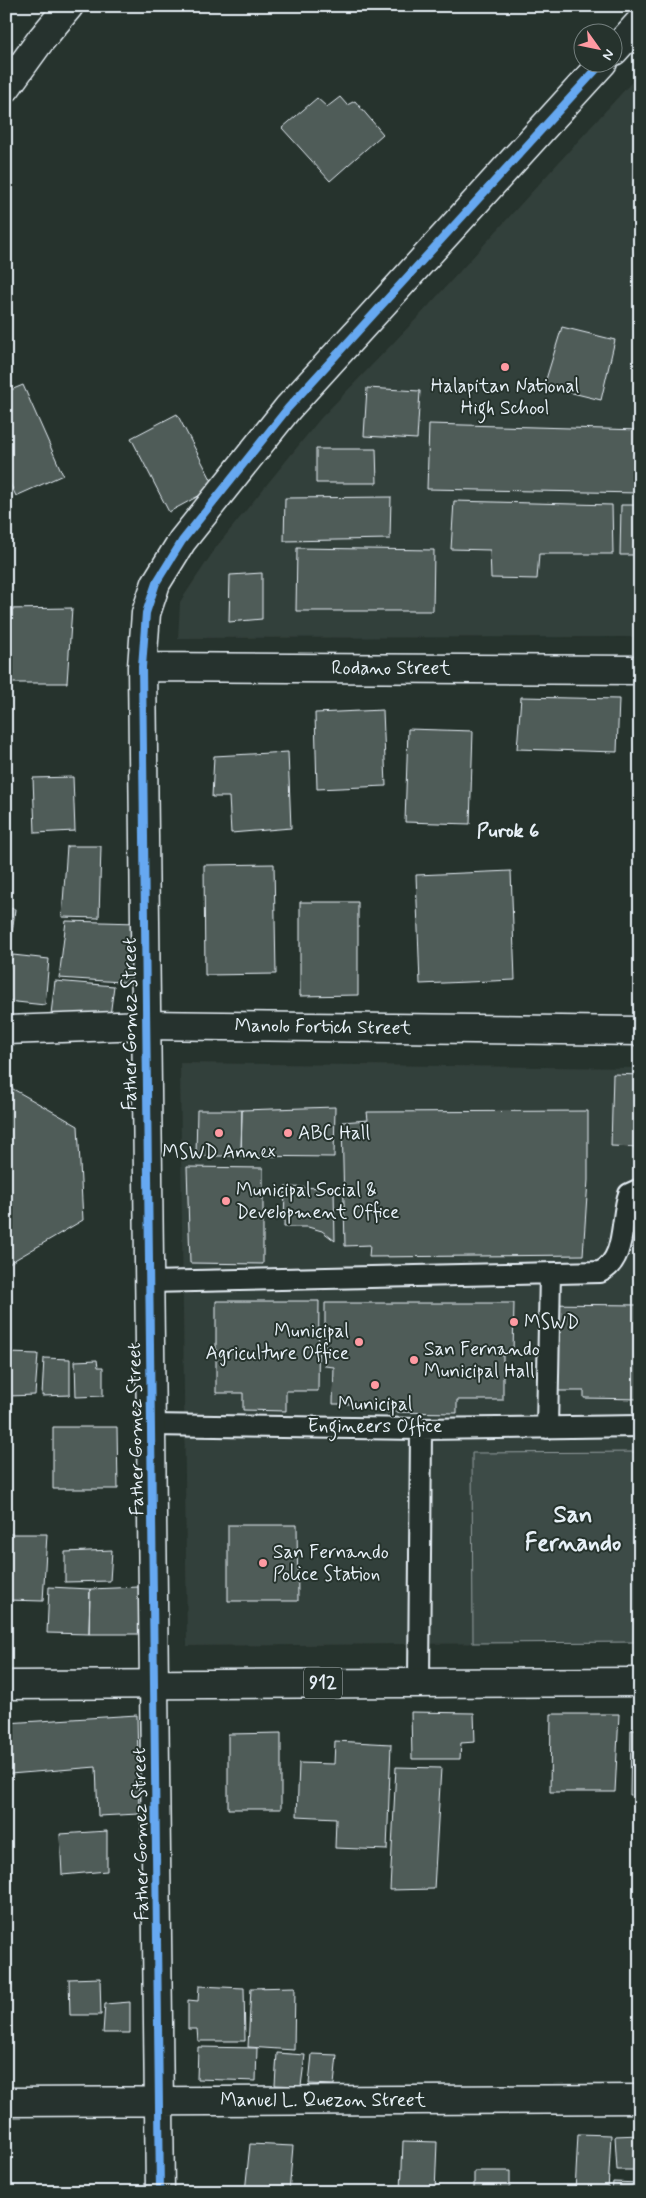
<svg xmlns="http://www.w3.org/2000/svg" width="646" height="2198" font-family="Mynerve,sans-serif">
	<rect width="100%" height="100%" fill="#26332d"/>
	<filter id="ink" filterUnits="userSpaceOnUse"><feTurbulence type="fractalNoise" baseFrequency=".02" numOctaves="2"/><feDisplacementMap in="SourceGraphic" scale="10" xChannelSelector="R" yChannelSelector="G"/><feConvolveMatrix kernelMatrix="1 2 1 2 8 2 1 2 1" color-interpolation-filters="sRGB"/></filter>
	<g filter="url(#ink)">
		<!-- built -->
		<path fill="#333f3a" d="M 640,73 L 640,637 L 178,638 L 180,602 L 217,546 L 320,419 L 421,314 Z
			M 180,1063 L 640,1068 L 640,1642 L 187,1646 Z"/>
		<!-- green -->
		<path fill="#3e4b47" stroke="#939ea0" d="M 640,1452 L 640,1642 L 473,1643 L 472,1453 Z"/>
		<!-- building -->
		<path fill="#505c59" stroke="#e8f1f8" d="M 340,97 L 347,105 L 355,101 L 383,134 L 330,181 L 282,128 L 317,98 L 327,107 Z
			M 562,327 L 615,340 L 601,400 L 544,386 Z
			M 23,385 L 63,475 L 16,496 L 6,475 L 6,392 Z
			M 367,388 L 420,391 L 417,439 L 364,436 Z
			M 177,414 L 215,487 L 169,512 L 131,438 Z
			M 429,424 L 640,430 L 640,493 L 427,489 Z
			M 316,449 L 376,449 L 377,483 L 316,483 Z
			M 391,497 L 390,539 L 284,541 L 285,498 Z
			M 454,501 L 612,505 L 613,554 L 539,554 L 537,579 L 491,578 L 490,550 L 451,549 Z
			M 621,505 L 640,505 L 640,555 L 620,555 Z
			M 297,548 L 434,550 L 433,611 L 296,611 Z
			M 262,573 L 262,619 L 229,622 L 230,575 Z
			M 72,608 L 67,683 L 6,683 L 6,609 Z
			M 521,697 L 619,699 L 617,752 L 517,749 Z
			M 383,710 L 386,786 L 317,789 L 315,713 Z
			M 408,729 L 473,731 L 470,824 L 405,822 Z
			M 288,752 L 291,828 L 231,833 L 229,797 L 212,797 L 214,756 Z
			M 73,777 L 75,831 L 35,833 L 33,778 Z
			M 67,846 L 101,846 L 99,918 L 62,917 Z
			M 274,864 L 276,974 L 205,975 L 204,865 Z
			M 511,871 L 515,980 L 420,984 L 416,875 Z
			M 300,902 L 358,902 L 358,995 L 300,996 Z
			M 6,908 L 15,909 L 7,974 L 6,974 Z
			M 66,921 L 137,923 L 137,983 L 59,978 Z
			M 13,955 L 49,959 L 45,1005 L 7,1001 L 7,974 Z
			M 55,981 L 114,986 L 110,1016 L 51,1014 Z
			M 613,1074 L 640,1075 L 640,1157 L 636,1157 L 636,1147 L 611,1146 Z
			M 6,1085 L 78,1126 L 83,1220 L 6,1265 Z
			M 335,1107 L 334,1157 L 241,1156 L 242,1110 Z
			M 197,1110 L 242,1110 L 241,1156 L 196,1156 Z
			M 588,1111 L 588,1180 L 583,1255 L 369,1257 L 370,1245 L 345,1246 L 342,1122 L 368,1120 L 367,1112 Z
			M 187,1167 L 263,1168 L 263,1264 L 190,1263 Z
			M 285,1187 L 334,1188 L 335,1241 L 322,1231 L 308,1227 L 284,1227 Z
			M 216,1301 L 319,1301 L 318,1391 L 286,1391 L 286,1411 L 243,1410 L 243,1393 L 216,1393 Z
			M 325,1303 L 514,1303 L 513,1354 L 503,1354 L 503,1400 L 457,1400 L 457,1413 L 386,1412 L 386,1404 L 333,1404 L 334,1367 L 325,1366 Z
			M 540,1304 L 640,1305 L 640,1399 L 584,1398 L 584,1391 L 540,1391 Z
			M 9,1353 L 38,1354 L 35,1395 L 9,1396 Z
			M 6,1357 L 7,1394 L 6,1394 Z
			M 44,1358 L 70,1359 L 70,1395 L 42,1396 Z
			M 97,1360 L 98,1367 L 103,1367 L 103,1396 L 76,1397 L 75,1361 Z
			M 53,1427 L 117,1427 L 118,1489 L 53,1489 Z
			M 228,1525 L 297,1525 L 298,1601 L 228,1601 Z
			M 6,1534 L 47,1534 L 43,1601 L 6,1600 Z
			M 112,1550 L 110,1581 L 65,1582 L 65,1552 Z
			M 49,1587 L 90,1589 L 89,1634 L 47,1633 Z
			M 139,1587 L 139,1634 L 89,1634 L 90,1589 Z
			M 411,1712 L 474,1713 L 475,1742 L 461,1743 L 460,1759 L 412,1759 Z
			M 551,1714 L 619,1714 L 615,1792 L 550,1792 Z
			M 137,1715 L 139,1814 L 98,1816 L 96,1767 L 10,1774 L 6,1723 Z
			M 631,1730 L 640,1730 L 640,1795 L 630,1795 Z
			M 281,1733 L 281,1809 L 228,1809 L 228,1734 Z
			M 335,1741 L 391,1744 L 387,1850 L 335,1848 L 336,1818 L 297,1816 L 299,1763 L 334,1764 Z
			M 396,1767 L 441,1768 L 434,1889 L 390,1890 Z
			M 107,1831 L 107,1871 L 62,1875 L 60,1834 Z
			M 100,1978 L 101,2015 L 70,2015 L 69,1979 Z
			M 199,1986 L 244,1988 L 245,2041 L 198,2041 L 197,2029 L 188,2029 L 188,2000 L 198,2001 Z
			M 295,1987 L 294,2050 L 248,2047 L 251,1988 Z
			M 130,2002 L 130,2033 L 103,2033 L 105,2004 Z
			M 198,2047 L 257,2048 L 256,2081 L 197,2079 Z
			M 277,2053 L 305,2055 L 301,2086 L 275,2085 Z
			M 312,2054 L 337,2055 L 334,2085 L 309,2084 Z
			M 578,2134 L 611,2135 L 608,2192 L 575,2192 Z
			M 640,2135 L 640,2170 L 617,2170 L 615,2136 Z
			M 403,2141 L 437,2142 L 435,2192 L 401,2192 Z
			M 250,2144 L 293,2146 L 289,2192 L 245,2192 Z
			M 474,2171 L 510,2171 L 510,2192 L 474,2192 Z
			M 613,2182 L 640,2183 L 640,2192 L 612,2192 Z"/>
		<g fill="none" stroke-linecap="round" stroke-linejoin="round">
			<!-- service casing -->
			<g stroke="#e8f1f8" stroke-width="24">
				<path id="service" d="M 149,1282 L 600,1272 C 627,1260 620,1218 629,1194 L 640,1189
					M 152,1425 L 421,1429 L 640,1426
					M 547,1428 L 550,1273
					M 419,1682 L 421,1429"/>
			</g>
			<!-- minor casing -->
			<g stroke="#e8f1f8" stroke-width="31">
				<path id="minor" d="M 614,51 L 640,22
					M 6,88 L 40,41 L 69,6
					M 142,667 L 640,670
					M 6,1030 L 145,1025 L 640,1031
					M 6,2102 L 640,2099
					M 160,2192 L 142,667 L 146,613 L 156,583 L 182,541 L 288,408 L 603,62"/>
			</g>
			<!-- trunk casing -->
			<g stroke="#e8f1f8" stroke-width="31">
				<path id="trunk" d="M 6,1685 L 640,1682"/>
			</g>
			<!-- service -->
			<use href="#service" stroke="#26332d" stroke-width="20"/>
			<!-- minor -->
			<use href="#minor" stroke="#26332d" stroke-width="28"/>
			<!-- trunk -->
			<use href="#trunk" stroke="#26332d" stroke-width="28"/>
			<!-- cycleway casing -->
			<g stroke="#26332d" stroke-width="11">
				<path id="cycleway" d="M 160,2192 L 142,667 L 146,613 L 156,583 L 182,541 L 288,408 L 603,62"/>
			</g>
			<!-- cycleway -->
			<use href="#cycleway" stroke="#66a8f1" stroke-width="8"/>
		</g>
	</g>
	<!-- markers -->
	<g fill="#ff9aa2" stroke="#26332d" stroke-width="2">
		<circle cx="505" cy="367" r="5"/>
		<circle cx="219" cy="1133" r="5"/>
		<circle cx="288" cy="1133" r="5"/>
		<circle cx="226" cy="1201" r="5"/>
		<circle cx="514" cy="1322" r="5"/>
		<circle cx="359" cy="1342" r="5"/>
		<circle cx="414" cy="1360" r="5"/>
		<circle cx="375" cy="1385" r="5"/>
		<circle cx="263" cy="1563" r="5"/>
	</g>
	<g text-anchor="middle" dominant-baseline="central" stroke-width="4" stroke-linejoin="round" paint-order="stroke">
		<!-- shield labels -->
		<rect fill="#26332d" stroke="#aeb8bb" stroke-width="1" x="304" y="1667.5" width="38" height="31" rx="4"/>
		<g font-size="18" font-weight="bold" fill="#e8f1f8">
			<text x="323" y="1683">912</text>
		</g>
		<!-- poi labels -->
		<g font-size="19" fill="#e8f1f8" stroke="#26332d" text-anchor="start">
			<text x="505" y="386" text-anchor="middle">Halapitan National<tspan x="505" dy="22">High School</tspan></text>
			<text x="298" y="1133">ABC Hall</text>
			<text x="219" y="1152" text-anchor="middle">MSWD Annex</text>
			<text x="236" y="1190">Municipal Social &amp;<tspan x="236" dy="22">Development Office</tspan></text>
			<text x="524" y="1322">MSWD</text>
			<text x="349" y="1331" text-anchor="end">Municipal<tspan x="349" dy="22">Agriculture Office</tspan></text>
			<text x="424" y="1349">San Fernando<tspan x="424" dy="22">Municipal Hall</tspan></text>
			<text x="375" y="1404" text-anchor="middle">Municipal<tspan x="375" dy="22">Engineers Office</tspan></text>
			<text x="273" y="1552">San Fernando<tspan x="273" dy="22">Police Station</tspan></text>
		</g>
		<!-- street labels -->
		<g font-size="19" fill="#e8f1f8" stroke="#26332d">
			<text x="391" y="668">Rodano Street</text>
			<text transform="translate(130 1024) rotate(-90)">Father Gomez Street</text>
			<text transform="translate(323 1027) rotate(1)">Manolo Fortich Street</text>
			<text transform="translate(136 1429) rotate(-91)">Father Gomez Street</text>
			<text transform="translate(141 1834) rotate(-91)">Father Gomez Street</text>
			<text x="323" y="2100">Manuel L. Quezon Street</text>
		</g>
		<!-- neighbourhood labels -->
		<g font-size="20" font-weight="bold" fill="#e8f1f8" stroke="#26332d">
			<text x="508" y="831">Purok 6</text>
		</g>
		<!-- district labels -->
		<g font-size="24" font-weight="bold" fill="#e8f1f8" stroke="#26332d">
			<text x="573" y="1515">San<tspan x="573" dy="28">Fernando</tspan></text>
		</g>
	</g>
	<!-- margin -->
	<rect width="646" height="2198" fill="none" stroke="#26332d" stroke-width="25"/>
	<rect x="12" y="12" width="621" height="2173" fill="none" stroke="#e8f1f8" stroke-width="2" filter="url(#ink)"/>
	<!-- north arrow -->
	<g transform="translate(598 48) rotate(123)"><circle r="24" fill="#26332d" stroke="#747f7e"/>
	<path d="M0-4L9 19L0 12L-9 19Z" fill="#ff9aa2"/>
	<text y="-8" font-size="14" font-weight="bold" text-anchor="middle" fill="#e8f1f8">N</text>
	</g>
</svg>
